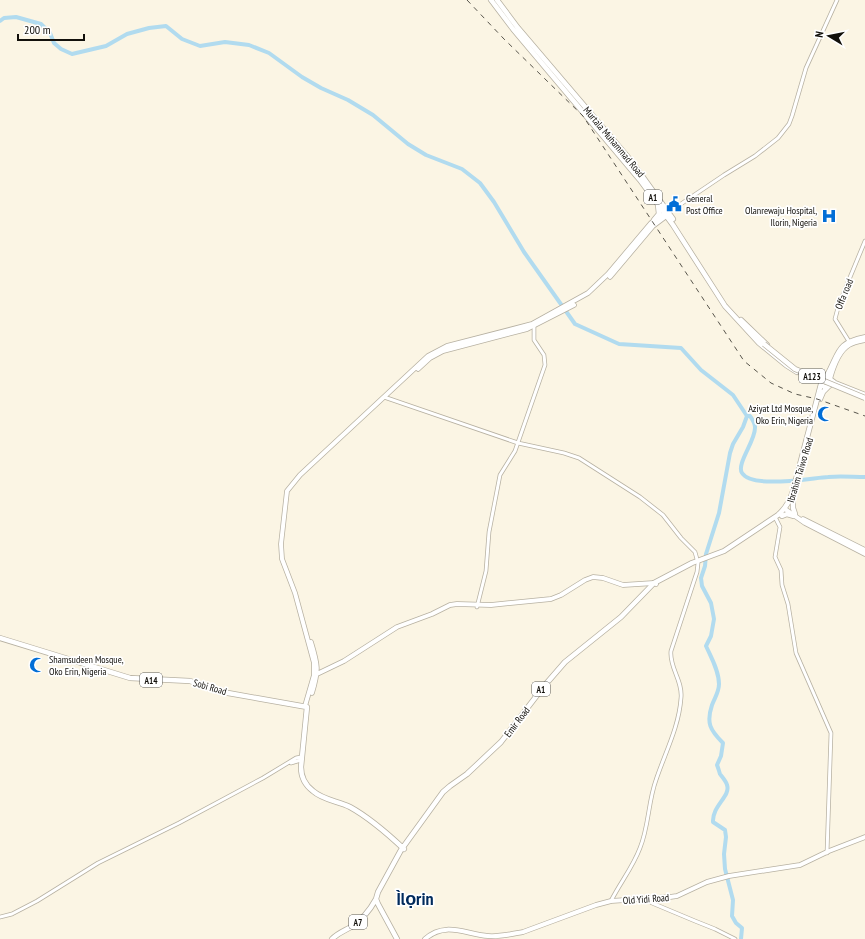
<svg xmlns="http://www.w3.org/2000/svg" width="865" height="939" font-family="'PT Sans Narrow',sans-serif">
	<rect width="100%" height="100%" fill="#fbf5e4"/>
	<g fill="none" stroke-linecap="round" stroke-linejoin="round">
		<!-- river -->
		<path stroke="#b1dbef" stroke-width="4" d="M 0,21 L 4,18 L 16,17 L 41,24 L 50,33 L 54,43 L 61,49 L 72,54 L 106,46 L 127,34 L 149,28 L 166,26 L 182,39 L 200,46 L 225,42 L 249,45 L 269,53 L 302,77 L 321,88 L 348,100 L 373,115 L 408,144 L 426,155 L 462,169 L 480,183 L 494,202 L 524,252 L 575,324 L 619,344 L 681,348 L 701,370 L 733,395 L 747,416 L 750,416 C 752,419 755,423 755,427 C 756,440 736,464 742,473 C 752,489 811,478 828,477 C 840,476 853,477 865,477
			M 741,939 L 742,928 L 736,923 L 732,916 L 733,900 L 725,869 L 724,854 L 726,837 L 725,830 L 713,822 C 712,806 731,796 727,785 C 726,781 722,777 720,774 C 719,771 718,767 717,765 L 721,756 L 723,743 C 710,730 706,723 712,705 C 715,697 719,692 719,684 C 719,671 711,657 706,646 L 711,636 L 714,619 L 711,603 L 702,586 L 701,578 L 705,566 L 706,554 L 719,513 L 730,453 L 733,444 L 743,427 L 747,416"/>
		<!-- tertiary casing -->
		<g stroke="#b7b1a2" stroke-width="4.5">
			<path id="tertiary" d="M 668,211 L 672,210 L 724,175 L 755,156 L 778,138 L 789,124 L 792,116 L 806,68 L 837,0
				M 850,343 L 835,319 L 839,304 L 865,241
				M 384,397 L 518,443 L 564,453 L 579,458 L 640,497 L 663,515 L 681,538 L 695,552 L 698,563 L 697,572 L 671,651 C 669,667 683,681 681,698 C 679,727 665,753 656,780 C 648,802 649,826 640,848 C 633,867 620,883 611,901
				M 775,517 L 780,527 L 775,557 L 781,570 L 782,585 L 788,604 L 796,653 L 831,733 L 827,853
				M 477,607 L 486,571 L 489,532 L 500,475 L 515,451 L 545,365 L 544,355 L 534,340 L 534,325
				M 291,763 L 301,760
				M 647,899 L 652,903 L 695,921 L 715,929 L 735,939
				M 0,917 L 12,914 L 37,901 L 98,863 L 179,823 L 263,778 L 296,758 L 301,757"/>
		</g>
		<!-- primary casing -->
		<g stroke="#b7b1a2" stroke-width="5.5">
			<path id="primary" d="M 610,277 L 653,226 L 669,214
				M 418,369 L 430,358 L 443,351 L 527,329 L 574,305
				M 825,377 L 827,375 C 840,351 836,343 865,337
				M 830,379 C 833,368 839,351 849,345 C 854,342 860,341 865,340
				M 785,509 L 805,523 L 865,554
				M 803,519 L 865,550
				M 311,642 C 318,665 319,670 312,693
				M 317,674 L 344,661 L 397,627 L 432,614 L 450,605 L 457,604 L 491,605 L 551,599 L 561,595 L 585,580 L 593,577 L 603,578 L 623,585 L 654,583 L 656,584
				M 305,706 L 314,675 L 314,663 L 295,593 L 282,559 L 281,544 L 287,491 L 300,475 L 428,356 L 447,346 L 532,324 L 588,293 L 608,274 L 651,223 L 666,212
				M 425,939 C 445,921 465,934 488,936 C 500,937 512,934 523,932 L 596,905 L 611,901 L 670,897 L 677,896 L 707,882 L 729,876 L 800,865 L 829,851 L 865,837"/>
		</g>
		<!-- trunk casing -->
		<g stroke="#b7b1a2" stroke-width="6">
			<path id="trunk" d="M 491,0 L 513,29 L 640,180 L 673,225 L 725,306 L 759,343 L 786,365 L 797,372
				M 497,0 L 518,28 L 632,162 L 673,219
				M 654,220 L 659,214 L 658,205
				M 741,320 L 767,345
				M821 382a5 5 0 1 1 10 0a5 5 0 1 1-10 0Z
				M 831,380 L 835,383 L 865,395
				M 820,399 L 823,392 L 828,387
				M 793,500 L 793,508 L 795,514
				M 782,516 L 787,514 L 794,516
				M 0,638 L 130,678 L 190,681 L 228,693 L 307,707 L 301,767 C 301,777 305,785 313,791 C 323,800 338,801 350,807 C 370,818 388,834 404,849
				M 332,939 C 338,933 344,931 351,927 C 362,920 370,910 376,899
				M 397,939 L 378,904 L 376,899 L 378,892 L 401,850 L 443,792 L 450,786 L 467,774 L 501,742 L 545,685 L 565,662 L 621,617 L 654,583 L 692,563 L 724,551 L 778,515 C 786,508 790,501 793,491 L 821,384"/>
		</g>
		<!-- tertiary -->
		<use href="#tertiary" stroke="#fff" stroke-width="3"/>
		<!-- primary -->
		<use href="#primary" stroke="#fff" stroke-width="4"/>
		<!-- trunk -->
		<use href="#trunk" stroke="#fff" stroke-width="4.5"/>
		<!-- rail -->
		<path stroke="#58554c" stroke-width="1" stroke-dasharray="5 5" stroke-linecap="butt" d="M 467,0 L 504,39 L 583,116 L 744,361 L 771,383 L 795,394 L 817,399 L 865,416"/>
		<!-- trunk-bridge casing -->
		<g stroke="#b7b1a2" stroke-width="6" stroke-linecap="butt">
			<path id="trunk-bridge" d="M 764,344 L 795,369 L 865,398"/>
		</g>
		<!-- trunk-bridge -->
		<use href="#trunk-bridge" stroke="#fff" stroke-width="4.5"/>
	</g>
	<!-- icons -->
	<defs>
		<g id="civic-bare" transform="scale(1.2)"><path d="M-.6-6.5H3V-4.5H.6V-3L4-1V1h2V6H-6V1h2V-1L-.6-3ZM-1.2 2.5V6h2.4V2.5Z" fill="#026ed6" stroke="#fff" stroke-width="2.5" paint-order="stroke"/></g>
		<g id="hospital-bare" transform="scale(1.2)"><path d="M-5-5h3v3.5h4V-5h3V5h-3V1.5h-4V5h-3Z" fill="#026ed6" stroke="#fff" stroke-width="2.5" paint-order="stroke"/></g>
		<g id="mosque-bare" transform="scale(1.2)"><path d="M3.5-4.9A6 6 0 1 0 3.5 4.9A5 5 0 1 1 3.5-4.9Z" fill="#026ed6" stroke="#fff" stroke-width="2.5" paint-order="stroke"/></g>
	</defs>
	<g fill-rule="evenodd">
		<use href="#civic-bare" x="674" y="204"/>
		<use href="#hospital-bare" x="829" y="216"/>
		<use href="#mosque-bare" x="825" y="414"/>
		<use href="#mosque-bare" x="37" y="665"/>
	</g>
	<g text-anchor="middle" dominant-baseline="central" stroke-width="3.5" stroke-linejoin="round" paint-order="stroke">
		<!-- shield labels -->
		<g fill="#fff" stroke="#595854" stroke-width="1">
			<rect x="644" y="190" width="18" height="14" rx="3"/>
			<rect x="799" y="369" width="26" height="14" rx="3"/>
			<rect x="140" y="673" width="22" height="14" rx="3"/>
			<rect x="532" y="682" width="18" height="14" rx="3"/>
			<rect x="349" y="915" width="18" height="14" rx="3"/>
		</g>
		<g font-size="9" font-weight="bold" fill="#12100b">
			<text x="653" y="197">A1</text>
			<text x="812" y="376">A123</text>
			<text x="151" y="680">A14</text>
			<text x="541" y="689">A1</text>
			<text x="358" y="922">A7</text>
		</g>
		<!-- street labels -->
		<g font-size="10" fill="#12100b" stroke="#fff">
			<text transform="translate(614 142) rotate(50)">Murtala Muhammad Road</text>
			<text transform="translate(844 294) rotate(-68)">Offa road</text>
			<text transform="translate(800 470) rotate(-73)">Ibrahim Taiwo Road</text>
			<text transform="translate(210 687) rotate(16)">Sobi Road</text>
			<text transform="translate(517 722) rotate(-53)">Emir Road</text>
			<text transform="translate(646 899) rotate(-4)">Old Yidi Road</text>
		</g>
		<!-- poi labels -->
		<g font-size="10" fill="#12100b" stroke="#fff" text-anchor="start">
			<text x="686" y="198">General<tspan x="686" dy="12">Post Office</tspan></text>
			<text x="817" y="210" text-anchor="end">Olanrewaju Hospital,<tspan x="817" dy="12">Ilorin, Nigeria</tspan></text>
			<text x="813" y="408" text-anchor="end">Aziyat Ltd Mosque,<tspan x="813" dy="12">Oko Erin, Nigeria</tspan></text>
			<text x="49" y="659">Shamsudeen Mosque,<tspan x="49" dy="12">Oko Erin, Nigeria</tspan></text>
		</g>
		<!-- town labels -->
		<g font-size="18" font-weight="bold" fill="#002a5c" stroke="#fff">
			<text x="415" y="898">Ìlọrin</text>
		</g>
	</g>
	<!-- north arrow -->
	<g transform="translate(829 36) rotate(280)" stroke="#ffffff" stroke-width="3" paint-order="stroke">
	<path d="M0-3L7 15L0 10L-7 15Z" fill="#12100b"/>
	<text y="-6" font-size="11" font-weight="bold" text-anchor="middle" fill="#12100b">N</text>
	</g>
	<!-- scale -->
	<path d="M18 34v6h66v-6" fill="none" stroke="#12100b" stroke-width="2"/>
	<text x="24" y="34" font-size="12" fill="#12100b" stroke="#ffffff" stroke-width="3" paint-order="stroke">200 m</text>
</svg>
